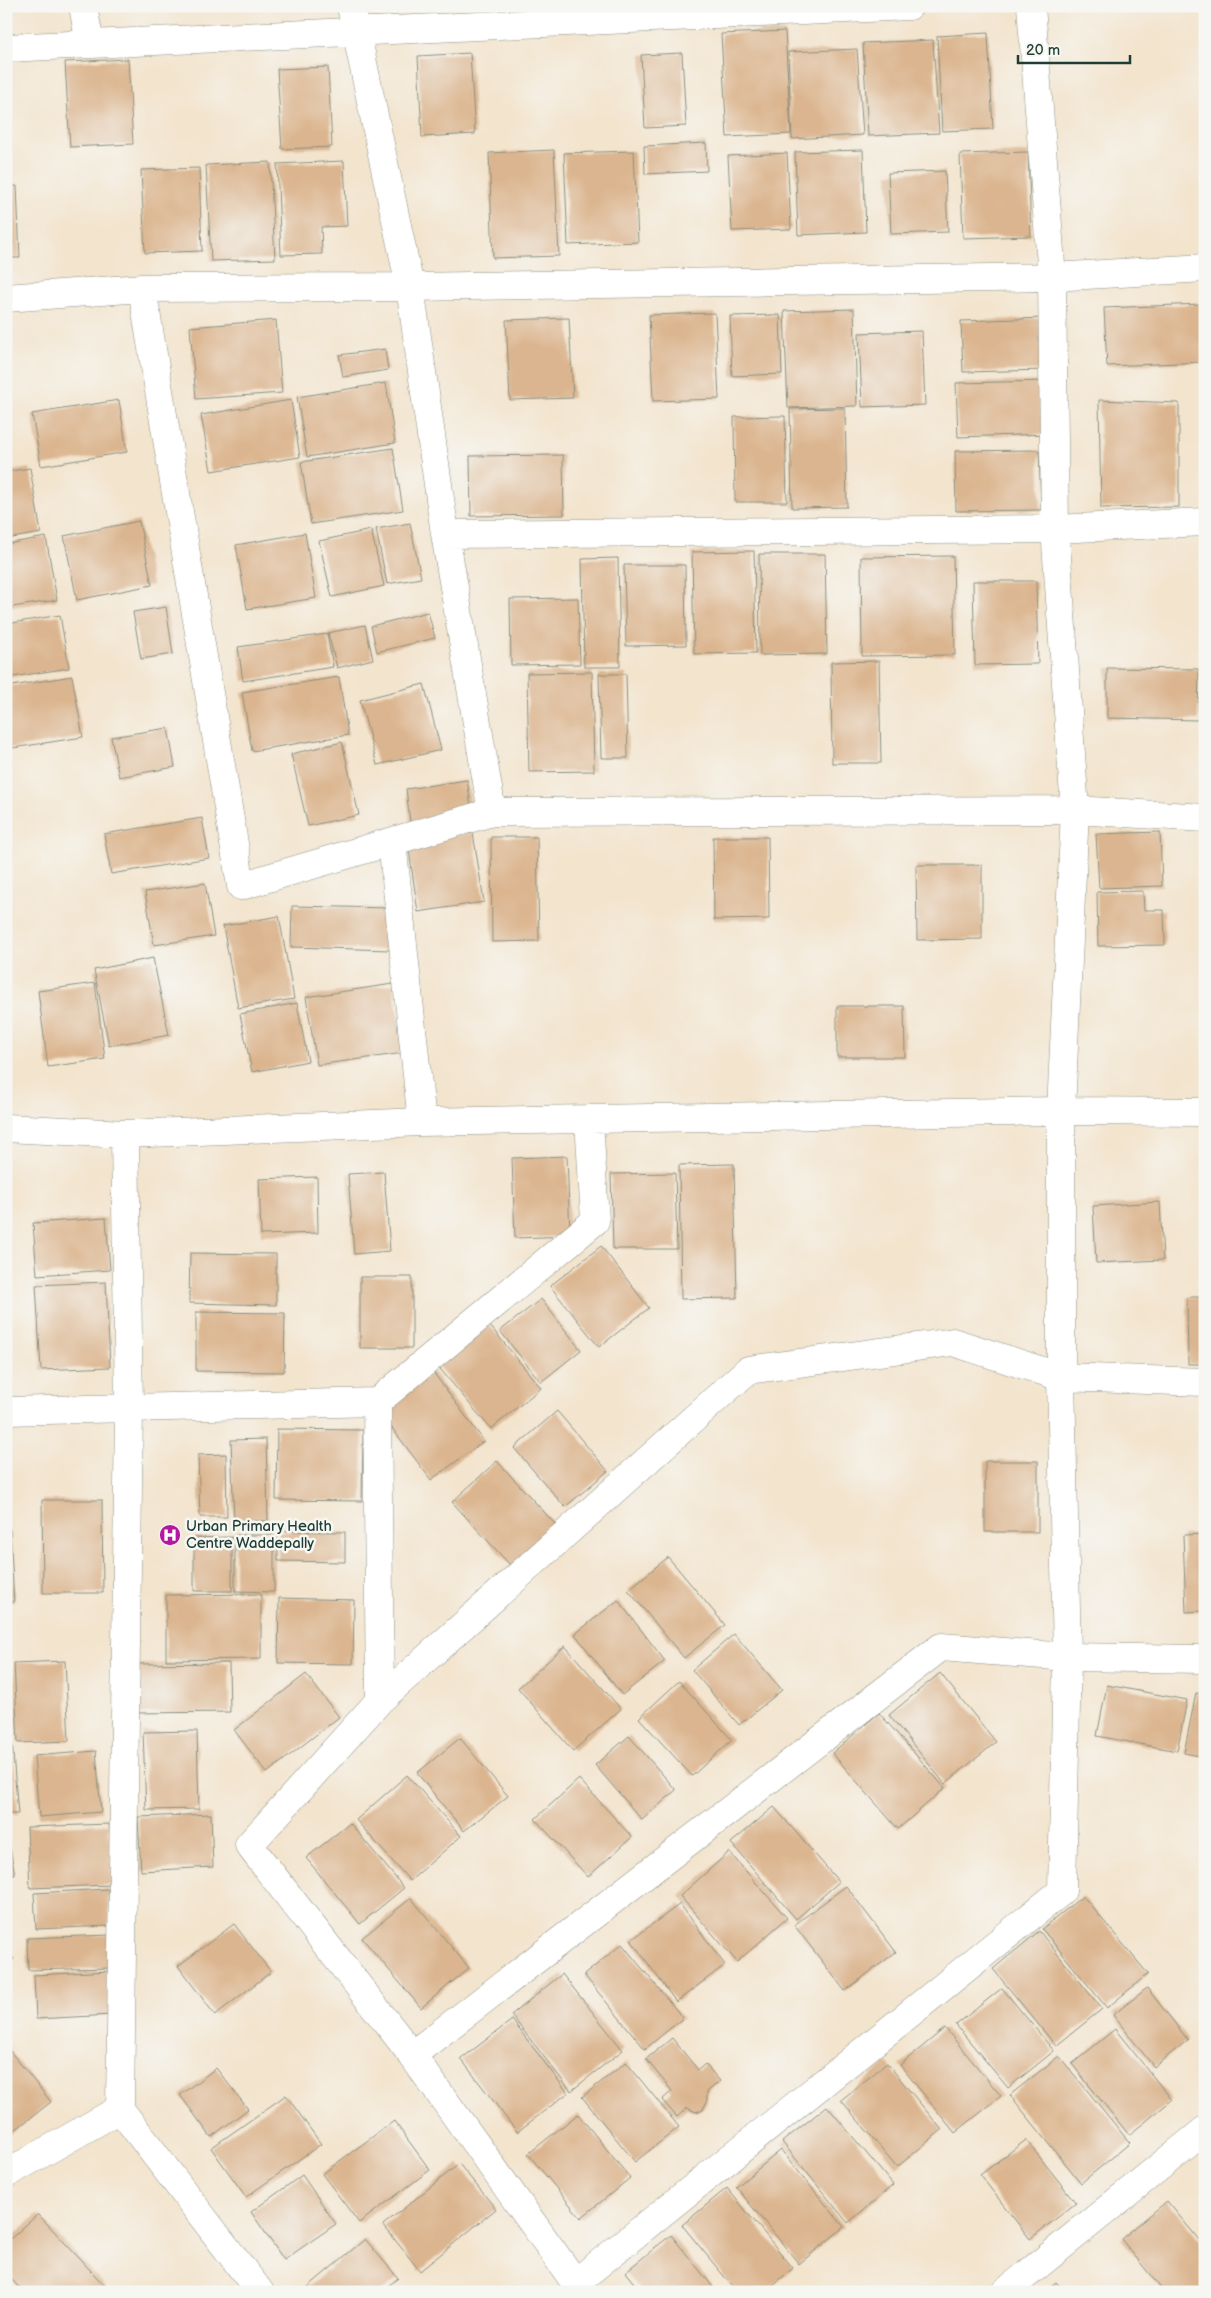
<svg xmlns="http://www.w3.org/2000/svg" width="1211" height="2298" font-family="'Balsamiq Sans',sans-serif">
	<rect width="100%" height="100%" fill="#f6f6f2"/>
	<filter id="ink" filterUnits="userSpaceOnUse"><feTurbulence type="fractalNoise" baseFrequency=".02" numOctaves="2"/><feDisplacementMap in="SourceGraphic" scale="10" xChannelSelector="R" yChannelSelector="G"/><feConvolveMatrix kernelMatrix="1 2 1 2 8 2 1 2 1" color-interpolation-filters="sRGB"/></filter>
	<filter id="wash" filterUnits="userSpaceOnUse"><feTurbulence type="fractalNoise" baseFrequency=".0096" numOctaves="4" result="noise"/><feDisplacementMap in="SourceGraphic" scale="20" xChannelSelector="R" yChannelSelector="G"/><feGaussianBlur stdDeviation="1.12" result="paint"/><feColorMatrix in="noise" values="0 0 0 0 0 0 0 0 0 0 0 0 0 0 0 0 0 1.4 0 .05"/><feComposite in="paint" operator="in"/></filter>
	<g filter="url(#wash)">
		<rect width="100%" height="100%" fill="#f3e4ce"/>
		<g id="blocks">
			<!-- building -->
			<path fill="#dbb58f" d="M 785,31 L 791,134 L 727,137 L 721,34 Z
				M 988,33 L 993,129 L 942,131 L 937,36 Z
				M 933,40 L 939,133 L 868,136 L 863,43 Z
				M 857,49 L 863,135 L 792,139 L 788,52 Z
				M 470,53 L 475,134 L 422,137 L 418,56 Z
				M 682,53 L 686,126 L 645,128 L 641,55 Z
				M 128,59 L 133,144 L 70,147 L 65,62 Z
				M 328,67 L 332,147 L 282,149 L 277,69 Z
				M 706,143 L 707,171 L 645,174 L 644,146 Z
				M 554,150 L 559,256 L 493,258 L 489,153 Z
				M 863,150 L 866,232 L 798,235 L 795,152 Z
				M 634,151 L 638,242 L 568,245 L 564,153 Z
				M 1028,152 L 1031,236 L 963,238 L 960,154 Z
				M 787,153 L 791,229 L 732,231 L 728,156 Z
				M 344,161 L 347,226 L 321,227 L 322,254 L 281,255 L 277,164 Z
				M 270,162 L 275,259 L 211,261 L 206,165 Z
				M 199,168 L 202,251 L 145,253 L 141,170 Z
				M 945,171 L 948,232 L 891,234 L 888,173 Z
				M 6,186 L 17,186 L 20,258 L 6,258 Z
				M 1201,304 L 1204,362 L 1107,366 L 1104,308 Z
				M 854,309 L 857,406 L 788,408 L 784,311 Z
				M 715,313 L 719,399 L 653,401 L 649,315 Z
				M 780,315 L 782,374 L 732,376 L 730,316 Z
				M 569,318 L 573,398 L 510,400 L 506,320 Z
				M 1045,318 L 1048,370 L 963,372 L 961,321 Z
				M 276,320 L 282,393 L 196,399 L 190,327 Z
				M 922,331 L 925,405 L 862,407 L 859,333 Z
				M 385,349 L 388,370 L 343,377 L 339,355 Z
				M 1047,381 L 1049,434 L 958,437 L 956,383 Z
				M 386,383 L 395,443 L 307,457 L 297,397 Z
				M 119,400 L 127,452 L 41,466 L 32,414 Z
				M 291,400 L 300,457 L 211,471 L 201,415 Z
				M 1099,400 L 1179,403 L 1179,507 L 1101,508 Z
				M 845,408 L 847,507 L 792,508 L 790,409 Z
				M 785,416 L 787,502 L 735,502 L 734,417 Z
				M 393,448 L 403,510 L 311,524 L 301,462 Z
				M 1039,450 L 1041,510 L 956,511 L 955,451 Z
				M 563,455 L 564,515 L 471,516 L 470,456 Z
				M 30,468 L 41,533 L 6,539 L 6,472 Z
				M 139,521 L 152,585 L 77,600 L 64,536 Z
				M 410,523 L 421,578 L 387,584 L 376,529 Z
				M 371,530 L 384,586 L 332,597 L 319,541 Z
				M 305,533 L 316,598 L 247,609 L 236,545 Z
				M 46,537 L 57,600 L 6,608 L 6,544 Z
				M 754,551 L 756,653 L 694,654 L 692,552 Z
				M 759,554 L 825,554 L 827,654 L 760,655 Z
				M 953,556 L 955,655 L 862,656 L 861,557 Z
				M 618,558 L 620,667 L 584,667 L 582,559 Z
				M 624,565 L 685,565 L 686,645 L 626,646 Z
				M 973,581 L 1036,581 L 1038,664 L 975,665 Z
				M 578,598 L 580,664 L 511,665 L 510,599 Z
				M 166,607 L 173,654 L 141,659 L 133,612 Z
				M 428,612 L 435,638 L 377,652 L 371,626 Z
				M 60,615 L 69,668 L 6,678 L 6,624 Z
				M 365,625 L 373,659 L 337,668 L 328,633 Z
				M 327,634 L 333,667 L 243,681 L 238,647 Z
				M 879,661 L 881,763 L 832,763 L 831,662 Z
				M 1107,668 L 1199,669 L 1198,720 L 1107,718 Z
				M 592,672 L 594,771 L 529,772 L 527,673 Z
				M 599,674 L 626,674 L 628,758 L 601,758 Z
				M 72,676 L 83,737 L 6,749 L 6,687 Z
				M 339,677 L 348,735 L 252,751 L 242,692 Z
				M 424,684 L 441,750 L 377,765 L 360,700 Z
				M 168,728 L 175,767 L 119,777 L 111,737 Z
				M 342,742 L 359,815 L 308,826 L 291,754 Z
				M 467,780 L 472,813 L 410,822 L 406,789 Z
				M 202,818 L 209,858 L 111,874 L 104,834 Z
				M 1160,832 L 1162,886 L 1099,888 L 1096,834 Z
				M 473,833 L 484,902 L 418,912 L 408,843 Z
				M 491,837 L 537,837 L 539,941 L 492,942 Z
				M 713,837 L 768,837 L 769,919 L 714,920 Z
				M 916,865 L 982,865 L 982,939 L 917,940 Z
				M 205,883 L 214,936 L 154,945 L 145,892 Z
				M 1143,891 L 1144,910 L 1164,910 L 1165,945 L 1098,946 L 1097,892 Z
				M 292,906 L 390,908 L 390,950 L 291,947 Z
				M 279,916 L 294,999 L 238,1008 L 223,926 Z
				M 153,958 L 169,1035 L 109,1046 L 94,970 Z
				M 95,983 L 105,1059 L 48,1067 L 38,991 Z
				M 393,984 L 404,1053 L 317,1065 L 306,997 Z
				M 297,1003 L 308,1061 L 252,1072 L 240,1014 Z
				M 837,1006 L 904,1006 L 905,1057 L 837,1057 Z
				M 567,1156 L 570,1236 L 515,1238 L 512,1158 Z
				M 734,1164 L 737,1298 L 681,1299 L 679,1165 Z
				M 384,1172 L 390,1251 L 354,1254 L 348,1174 Z
				M 675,1173 L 677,1249 L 613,1249 L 611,1174 Z
				M 317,1177 L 318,1233 L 261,1235 L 259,1179 Z
				M 1160,1202 L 1163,1260 L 1096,1263 L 1093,1206 Z
				M 106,1218 L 110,1270 L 37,1275 L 33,1223 Z
				M 601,1246 L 649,1308 L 599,1347 L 550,1286 Z
				M 190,1253 L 276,1254 L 276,1305 L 189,1303 Z
				M 360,1277 L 412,1277 L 412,1348 L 360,1348 Z
				M 106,1282 L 110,1367 L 41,1370 L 36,1285 Z
				M 1189,1297 L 1205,1297 L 1205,1364 L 1188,1364 L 1187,1298 Z
				M 541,1299 L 581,1350 L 541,1382 L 500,1331 Z
				M 196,1312 L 285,1313 L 284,1372 L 196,1371 Z
				M 486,1321 L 541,1388 L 491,1429 L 435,1363 Z
				M 433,1372 L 484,1441 L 431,1480 L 380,1412 Z
				M 557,1411 L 608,1471 L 565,1507 L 514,1448 Z
				M 277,1429 L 363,1430 L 362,1501 L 276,1500 Z
				M 266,1439 L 268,1521 L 234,1521 L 231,1440 Z
				M 226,1454 L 227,1517 L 200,1517 L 198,1455 Z
				M 497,1461 L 557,1526 L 512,1567 L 452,1502 Z
				M 985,1461 L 1038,1461 L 1038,1532 L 985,1532 Z
				M 42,1500 L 102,1500 L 103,1593 L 43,1593 Z
				M 10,1530 L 14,1602 L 6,1602 L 6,1531 Z
				M 278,1531 L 345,1532 L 345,1562 L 278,1561 Z
				M 1205,1534 L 1205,1611 L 1186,1612 L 1183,1535 Z
				M 235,1535 L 274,1535 L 274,1592 L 235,1591 Z
				M 232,1537 L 232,1591 L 194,1591 L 194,1538 Z
				M 668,1557 L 725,1625 L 684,1658 L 628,1590 Z
				M 261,1594 L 261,1659 L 166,1660 L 166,1595 Z
				M 279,1598 L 354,1600 L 353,1664 L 278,1663 Z
				M 618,1600 L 665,1661 L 622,1695 L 575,1634 Z
				M 734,1634 L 782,1690 L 739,1725 L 692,1670 Z
				M 565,1646 L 621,1709 L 573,1751 L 518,1688 Z
				M 65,1661 L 69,1741 L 18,1743 L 14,1663 Z
				M 229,1663 L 230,1712 L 135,1713 L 134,1664 Z
				M 940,1673 L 996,1742 L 945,1784 L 889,1715 Z
				M 306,1674 L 339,1717 L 267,1773 L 234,1730 Z
				M 679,1681 L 732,1740 L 692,1776 L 639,1718 Z
				M 1107,1685 L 1187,1700 L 1177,1751 L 1097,1736 Z
				M 1196,1693 L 1205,1694 L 1205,1757 L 1184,1753 Z
				M 879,1713 L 945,1788 L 898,1829 L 832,1753 Z
				M 197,1731 L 199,1809 L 146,1810 L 143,1732 Z
				M 629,1736 L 676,1790 L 642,1820 L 595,1765 Z
				M 460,1738 L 508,1796 L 464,1831 L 417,1773 Z
				M 6,1742 L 12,1742 L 18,1814 L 6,1814 Z
				M 96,1751 L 101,1812 L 39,1817 L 34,1756 Z
				M 407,1775 L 461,1836 L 410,1881 L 356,1820 Z
				M 579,1779 L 632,1837 L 588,1877 L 535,1819 Z
				M 774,1807 L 839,1882 L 796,1919 L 731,1843 Z
				M 211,1814 L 213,1867 L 141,1871 L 138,1817 Z
				M 350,1823 L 404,1888 L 360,1924 L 306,1858 Z
				M 109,1824 L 112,1885 L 30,1888 L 27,1827 Z
				M 6,1827 L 15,1875 L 6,1876 Z
				M 729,1852 L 787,1918 L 737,1962 L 680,1896 Z
				M 846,1886 L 896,1952 L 845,1991 L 794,1925 Z
				M 108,1889 L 110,1926 L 36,1929 L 34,1893 Z
				M 1083,1896 L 1148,1974 L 1107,2008 L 1042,1929 Z
				M 411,1898 L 469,1968 L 421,2008 L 362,1938 Z
				M 680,1904 L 725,1965 L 676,2002 L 631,1940 Z
				M 234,1924 L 271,1972 L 215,2015 L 178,1966 Z
				M 1039,1931 L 1102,2009 L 1056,2046 L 993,1969 Z
				M 111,1935 L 112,1968 L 28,1970 L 27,1938 Z
				M 622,1944 L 683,2018 L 645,2049 L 584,1975 Z
				M 6,1949 L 14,1959 L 6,1966 Z
				M 109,1971 L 112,2015 L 36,2019 L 34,1975 Z
				M 562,1974 L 623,2050 L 571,2091 L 511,2015 Z
				M 1002,1988 L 1054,2051 L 1008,2088 L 956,2025 Z
				M 1147,1988 L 1188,2040 L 1154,2067 L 1113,2015 Z
				M 512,2020 L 568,2093 L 517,2132 L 461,2059 Z
				M 945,2028 L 1001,2096 L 955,2133 L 900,2065 Z
				M 1115,2029 L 1172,2100 L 1129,2135 L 1072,2064 Z
				M 672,2038 L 698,2070 L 705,2064 L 720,2081 L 707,2092 L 707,2102 L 703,2109 L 696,2112 L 687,2108 L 677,2117 L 662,2100 L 672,2091 L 646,2059 Z
				M 6,2046 L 51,2102 L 6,2137 Z
				M 1059,2056 L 1130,2143 L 1081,2183 L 1010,2095 Z
				M 626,2062 L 679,2127 L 635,2162 L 582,2097 Z
				M 887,2063 L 942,2130 L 897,2167 L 841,2100 Z
				M 216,2068 L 248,2109 L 211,2137 L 180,2095 Z
				M 286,2095 L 321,2144 L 246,2197 L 211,2148 Z
				M 827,2106 L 893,2185 L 848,2223 L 782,2142 Z
				M 578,2114 L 630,2178 L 581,2218 L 528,2154 Z
				M 394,2121 L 430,2170 L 359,2223 L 322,2174 Z
				M 1026,2140 L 1076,2203 L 1030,2239 L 980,2175 Z
				M 781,2150 L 844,2227 L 799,2264 L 736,2187 Z
				M 459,2164 L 496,2209 L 420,2271 L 383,2225 Z
				M 302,2175 L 336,2224 L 284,2260 L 251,2212 Z
				M 727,2188 L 793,2268 L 765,2292 L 737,2292 L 682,2225 Z
				M 1167,2201 L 1205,2247 L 1205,2290 L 1202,2292 L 1164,2292 L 1121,2239 Z
				M 38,2214 L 106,2287 L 101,2292 L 23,2292 L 6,2273 L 6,2243 Z
				M 671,2235 L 717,2292 L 641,2292 L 625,2272 Z
				M 365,2239 L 398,2278 L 381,2292 L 302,2292 Z
				M 1056,2282 L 1065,2292 L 1044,2292 Z"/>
		</g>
	</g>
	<g filter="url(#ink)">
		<use href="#blocks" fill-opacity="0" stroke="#899081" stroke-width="1"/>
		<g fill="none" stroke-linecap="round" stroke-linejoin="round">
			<!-- minor casing -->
			<g stroke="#899081" stroke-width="29">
				<path id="minor" d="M 83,6 L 90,44
					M 351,6 L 410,287 L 445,534 L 492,812
					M 6,48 L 909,6
					M 142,288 L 241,886 L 492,812 L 1075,810 L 1205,818
					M 6,298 L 142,288 L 410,287 L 1052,277 L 1205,268
					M 445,534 L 1055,529 L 1205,522
					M 392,842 L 422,1122
					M 6,1128 L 125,1134 L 422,1122 L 589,1119 L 1061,1111 L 1205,1112
					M 125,1134 L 129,1408 L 120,2109 L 260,2292
					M 6,1411 L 377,1402
					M 380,1700 L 377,1402 L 595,1221 L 589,1119
					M 412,2055 L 941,1647 L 1067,1657 L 1205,1659
					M 6,2174 L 120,2109
					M 575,2283 L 1062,1891 L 1067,1657 L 1061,1377 L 1061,1111 L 1075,810 L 1055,529 L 1052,277 L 1031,6
					M 582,2292 L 412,2055 L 249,1845 L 380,1700 L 748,1370 L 953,1342 L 1061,1377 L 1205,1382
					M 1005,2292 L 1205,2130"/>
			</g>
			<!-- minor -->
			<use href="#minor" stroke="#fff" stroke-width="28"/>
		</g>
	</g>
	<!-- icons -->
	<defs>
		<g id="hospital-disc" transform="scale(1.125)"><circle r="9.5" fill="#b5179e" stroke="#f6f6f2"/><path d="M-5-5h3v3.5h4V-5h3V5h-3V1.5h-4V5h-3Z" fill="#fff"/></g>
	</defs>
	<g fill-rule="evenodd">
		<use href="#hospital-disc" x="170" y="1535"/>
	</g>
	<g text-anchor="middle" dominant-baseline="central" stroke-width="5" stroke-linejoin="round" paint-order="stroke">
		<!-- poi labels -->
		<g font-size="15" fill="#1f3d34" stroke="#f6f6f2" text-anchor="start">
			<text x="186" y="1526">Urban Primary Health<tspan x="186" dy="17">Centre Waddepally</tspan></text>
		</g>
	</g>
	<!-- margin -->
	<rect width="1211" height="2298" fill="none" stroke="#f6f6f2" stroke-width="25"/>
	<!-- scale -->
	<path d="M1018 55v8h112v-8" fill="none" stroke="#1f3d34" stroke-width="2.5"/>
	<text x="1026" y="55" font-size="15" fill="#1f3d34" stroke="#f6f6f2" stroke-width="4" paint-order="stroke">20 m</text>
</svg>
